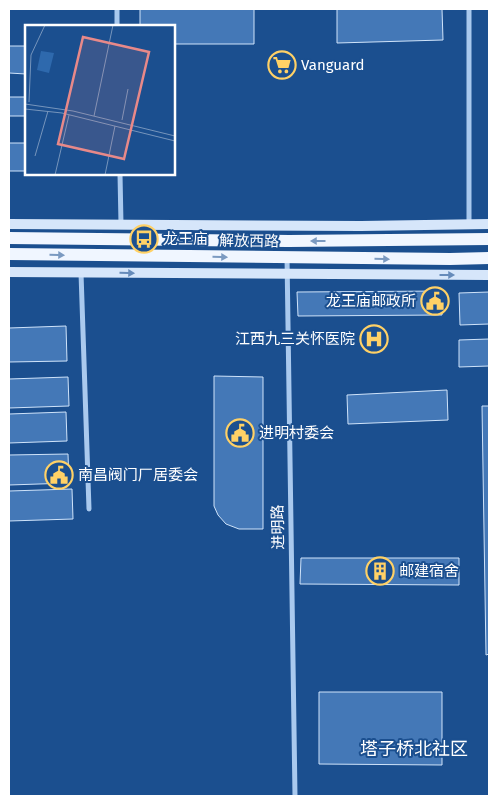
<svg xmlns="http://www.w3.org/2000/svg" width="498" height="805" font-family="'Fira Sans','Noto Sans SC',sans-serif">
	<rect width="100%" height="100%" fill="#1b4f8f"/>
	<!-- building -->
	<path fill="#4478b7" stroke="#cfe3fa" d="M 140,9 L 254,9 L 254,44 L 174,44 L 174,26 L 140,26 Z
		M 337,9 L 442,9 L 443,40 L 337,43 Z
		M 9,46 L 26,46 L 26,74 L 9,73 Z
		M 9,97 L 26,97 L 26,116 L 9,116 Z
		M 9,143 L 26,143 L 26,171 L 9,171 Z
		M 442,291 L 442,315 L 298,316 L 297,292 Z
		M 489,292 L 489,324 L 460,325 L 459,293 Z
		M 66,326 L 67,361 L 9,362 L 9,328 Z
		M 489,339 L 489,366 L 459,367 L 459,340 Z
		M 214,376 L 263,377 L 263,529 L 239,529 L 226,524 L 218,515 L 214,506 Z
		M 68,377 L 69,406 L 9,408 L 9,379 Z
		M 447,390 L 448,420 L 348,424 L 347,395 Z
		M 482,406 L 489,406 L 489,654 L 486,655 Z
		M 66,412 L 67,441 L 9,443 L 9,414 Z
		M 68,454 L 69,483 L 9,485 L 9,455 Z
		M 72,489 L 73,519 L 9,521 L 9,491 Z
		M 301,558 L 459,558 L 459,585 L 300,584 Z
		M 319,692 L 442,692 L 442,765 L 319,764 Z"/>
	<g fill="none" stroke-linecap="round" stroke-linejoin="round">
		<!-- minor -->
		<path stroke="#a9c9ee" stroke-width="5" d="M 117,9 L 117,26
			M 120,174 L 121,224
			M 469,224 L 469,9
			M 287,257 L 295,796
			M 81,273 L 89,509"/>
		<!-- secondary -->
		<path stroke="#d6e6fa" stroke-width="10" d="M 9,224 L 361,226 L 489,224
			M 9,272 L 489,275"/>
		<!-- primary -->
		<path stroke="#f0f6ff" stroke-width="12" d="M 9,238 L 289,241 L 489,239
			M 9,254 L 450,259 L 489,258"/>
	</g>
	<!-- one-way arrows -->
	<defs><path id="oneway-solid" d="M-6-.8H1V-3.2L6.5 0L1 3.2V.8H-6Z" transform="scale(1.25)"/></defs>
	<g fill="#7b9ac1">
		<use href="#oneway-solid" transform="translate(318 241) rotate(180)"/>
		<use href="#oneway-solid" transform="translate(57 255) rotate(1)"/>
		<use href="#oneway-solid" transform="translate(220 257) rotate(1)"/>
		<use href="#oneway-solid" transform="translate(382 259) rotate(1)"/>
	</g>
	<g fill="#668bba">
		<use href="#oneway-solid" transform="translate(127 273) rotate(1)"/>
		<use href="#oneway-solid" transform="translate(447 275)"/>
	</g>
	<!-- icons -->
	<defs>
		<g id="supermarket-ring" transform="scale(1.4375)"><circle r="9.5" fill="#1b4f8f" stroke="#ffd166" stroke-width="1.5"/><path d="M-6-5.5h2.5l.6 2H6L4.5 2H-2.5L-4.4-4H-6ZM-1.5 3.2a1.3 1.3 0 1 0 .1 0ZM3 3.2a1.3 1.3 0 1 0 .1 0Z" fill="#ffd166"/></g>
		<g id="bus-ring" transform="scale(1.4375)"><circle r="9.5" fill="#1b4f8f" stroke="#ffd166" stroke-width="1.5"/><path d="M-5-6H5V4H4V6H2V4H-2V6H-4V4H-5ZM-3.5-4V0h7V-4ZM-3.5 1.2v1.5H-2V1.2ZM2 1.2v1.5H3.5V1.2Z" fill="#ffd166"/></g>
		<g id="civic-ring" transform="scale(1.4375)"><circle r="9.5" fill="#1b4f8f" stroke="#ffd166" stroke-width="1.5"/><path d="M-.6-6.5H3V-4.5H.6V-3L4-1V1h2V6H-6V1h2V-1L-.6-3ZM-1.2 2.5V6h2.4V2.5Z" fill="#ffd166"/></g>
		<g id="hospital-ring" transform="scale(1.4375)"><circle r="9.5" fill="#1b4f8f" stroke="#ffd166" stroke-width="1.5"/><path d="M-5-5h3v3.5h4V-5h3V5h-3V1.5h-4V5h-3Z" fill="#ffd166"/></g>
		<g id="building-ring" transform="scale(1.4375)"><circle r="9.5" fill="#1b4f8f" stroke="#ffd166" stroke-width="1.5"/><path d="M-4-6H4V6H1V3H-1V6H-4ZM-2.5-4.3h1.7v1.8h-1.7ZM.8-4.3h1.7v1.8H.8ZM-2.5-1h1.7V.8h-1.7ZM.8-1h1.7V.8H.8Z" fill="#ffd166"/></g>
	</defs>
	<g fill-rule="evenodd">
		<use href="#supermarket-ring" x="282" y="65"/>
		<use href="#bus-ring" x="144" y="239"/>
		<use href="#civic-ring" x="435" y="301"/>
		<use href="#hospital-ring" x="374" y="339"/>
		<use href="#civic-ring" x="240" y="433"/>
		<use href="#civic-ring" x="59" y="475"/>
		<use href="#building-ring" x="380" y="571"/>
	</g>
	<g text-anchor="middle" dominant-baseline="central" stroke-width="4" stroke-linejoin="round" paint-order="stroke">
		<!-- poi labels -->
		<g font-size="15" fill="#fff" stroke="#1b4f8f" text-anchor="start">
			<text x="301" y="65">Vanguard</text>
			<text x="163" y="239">龙王庙</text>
			<text x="416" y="301" text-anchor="end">龙王庙邮政所</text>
			<text x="355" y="339" text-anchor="end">江西九三关怀医院</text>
			<text x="259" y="433">进明村委会</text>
			<text x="78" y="475">南昌阀门厂居委会</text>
			<text x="399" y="571">邮建宿舍</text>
		</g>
		<!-- street labels -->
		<g font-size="15" fill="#fff" stroke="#1b4f8f">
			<text transform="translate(249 241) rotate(1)">解放西路</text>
			<text transform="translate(278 527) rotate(-91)">进明路</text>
		</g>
		<!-- quarter labels -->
		<g font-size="18" fill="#fff" stroke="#1b4f8f">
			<text x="414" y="749">塔子桥北社区</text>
		</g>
	</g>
	<!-- overview -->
	<g transform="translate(25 25)">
		<rect width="150" height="150" fill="#1b4f8f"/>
		<path d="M 16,26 L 29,28 L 24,48 L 12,45 Z" fill="#2e69ad"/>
		<path fill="none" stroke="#7695bc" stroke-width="1" d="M 4,77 L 6,30 L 20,0M 0,79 L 48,86 L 150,111M 0,84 L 37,88 L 150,116M 69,91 L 88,0M 97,95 L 103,64M 10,131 L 23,86M 30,150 L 44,90M 80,150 L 90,101"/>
		<path fill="#e88989" fill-opacity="0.15" stroke="#e88989" stroke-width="2.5" d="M 58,12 L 124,27 L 99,134 L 33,119 Z"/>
		<rect width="150" height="150" fill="none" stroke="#fff" stroke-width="2.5"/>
	</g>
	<!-- border -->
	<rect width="498" height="805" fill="none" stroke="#ffffff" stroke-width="20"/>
</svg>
